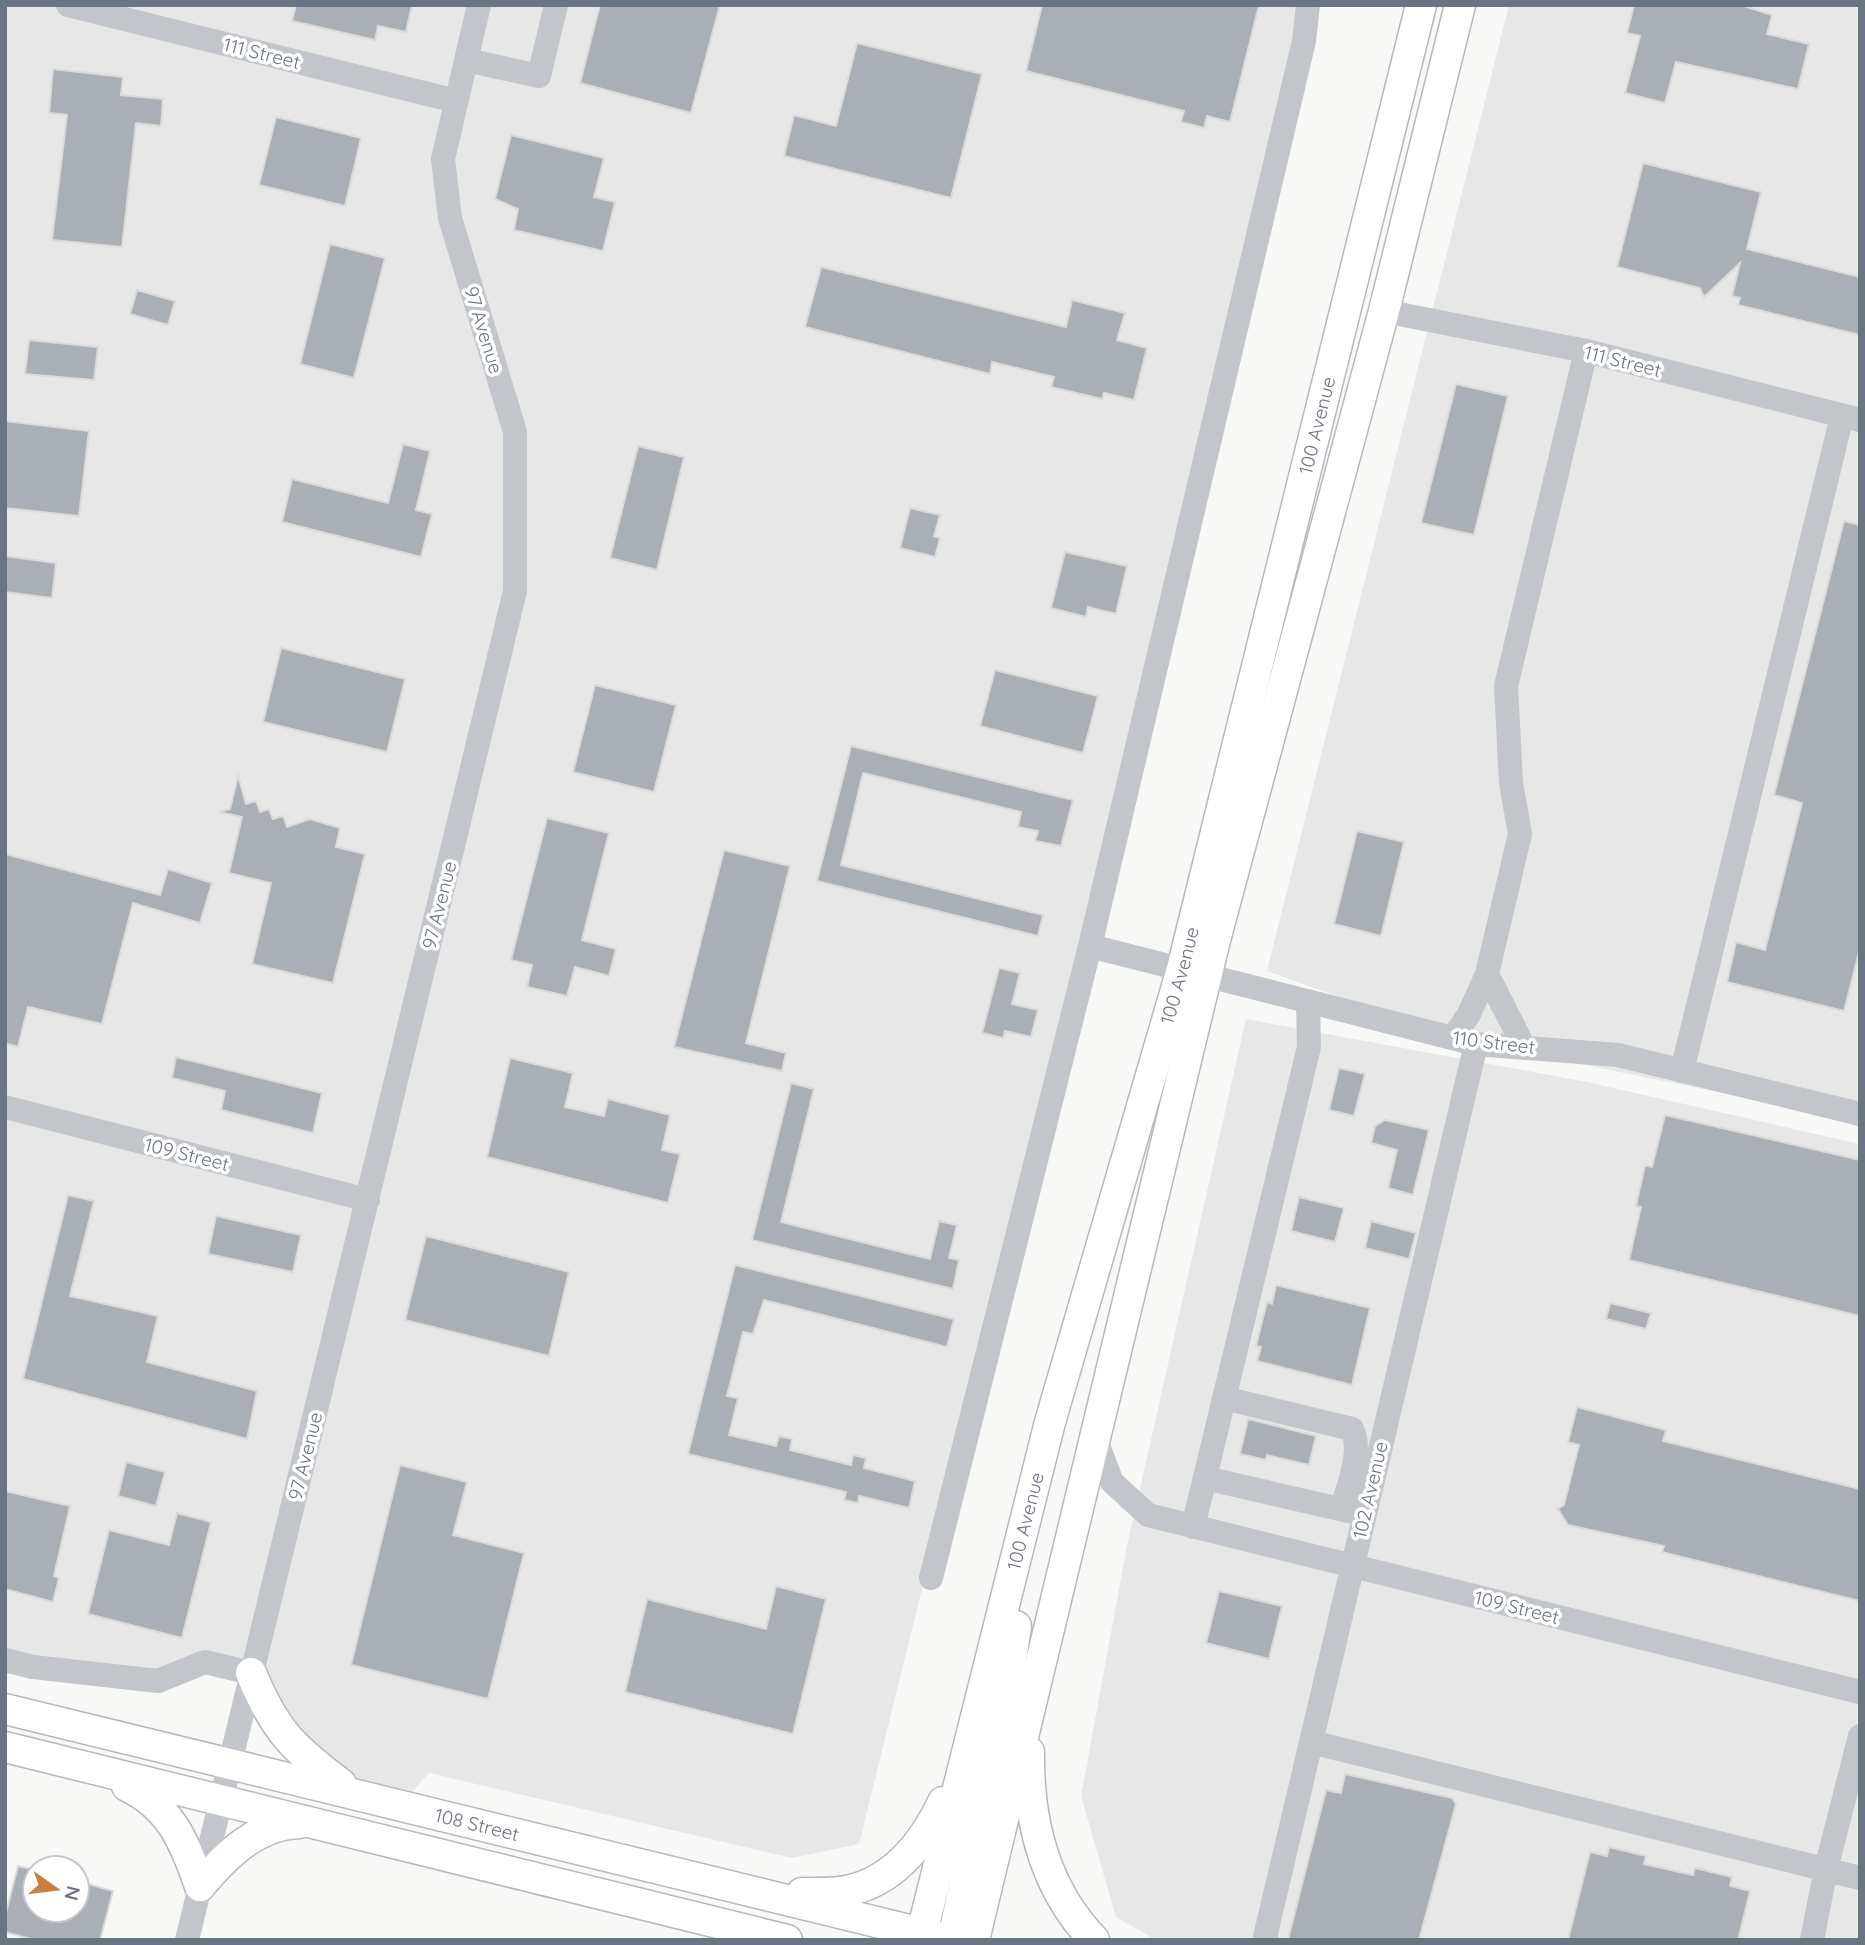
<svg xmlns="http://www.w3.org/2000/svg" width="1865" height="1945" font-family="Quicksand,sans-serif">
	<rect width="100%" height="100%" fill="#f8f8f6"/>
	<!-- built -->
	<path fill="#e6e7e6" d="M 5,5 L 1308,5 L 1304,41 L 859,1844 L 792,1858 L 429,1773 L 401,1804 L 350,1791 L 251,1673 L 205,1662 L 158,1681 L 5,1660 Z
		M 1509,5 L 1860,5 L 1860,1121 L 1453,1038 L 1267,971 Z
		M 1246,1019 L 1587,1082 L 1860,1144 L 1860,1940 L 1156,1940 L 1116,1917 L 1081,1796 L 1127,1546 Z"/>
	<!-- building -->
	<path fill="#aaafb5" stroke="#dadad8" stroke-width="2" d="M 296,5 L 412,5 L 406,32 L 378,26 L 375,40 L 292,21 Z
		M 600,5 L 720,5 L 691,113 L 580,83 Z
		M 1042,5 L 1259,5 L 1230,122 L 1207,116 L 1204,128 L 1181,122 L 1184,111 L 1026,71 Z
		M 1634,5 L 1741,5 L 1772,15 L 1767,34 L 1809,44 L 1798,89 L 1676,62 L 1665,103 L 1625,93 L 1640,36 L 1627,33 Z
		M 857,43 L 982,74 L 951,198 L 784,156 L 794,115 L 836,126 Z
		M 53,69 L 123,77 L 121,95 L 163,99 L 161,126 L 136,123 L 122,247 L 52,240 L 67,115 L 49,113 Z
		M 276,117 L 361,138 L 345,206 L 259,185 Z
		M 511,135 L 604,158 L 594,197 L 615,202 L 603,251 L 514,230 L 518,209 L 495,199 Z
		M 1643,163 L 1761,192 L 1747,249 L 1860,277 L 1860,335 L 1738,305 L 1740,298 L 1732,296 L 1740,263 L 1704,297 L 1700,288 L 1617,267 Z
		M 330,244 L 385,258 L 354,378 L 300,364 Z
		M 821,267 L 1066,327 L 1072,300 L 1125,313 L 1117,340 L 1147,348 L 1134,400 L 1104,393 L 1102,399 L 1051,387 L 1054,377 L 992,362 L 990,374 L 805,327 Z
		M 137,290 L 175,301 L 168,325 L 130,314 Z
		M 29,340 L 98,347 L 94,380 L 25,374 Z
		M 1456,384 L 1508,396 L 1474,535 L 1421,523 Z
		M 5,421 L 89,431 L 79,516 L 5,508 Z
		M 403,444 L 430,451 L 416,510 L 432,514 L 421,557 L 282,522 L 292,479 L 388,503 Z
		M 638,446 L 684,457 L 657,570 L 610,558 Z
		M 910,508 L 940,515 L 934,536 L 940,538 L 935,557 L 900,548 Z
		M 1844,521 L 1860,525 L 1860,948 L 1844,1011 L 1727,982 L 1736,942 L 1765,950 L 1802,803 L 1774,795 Z
		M 1065,552 L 1127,566 L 1116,614 L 1088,607 L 1086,617 L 1051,608 Z
		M 5,556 L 56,563 L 52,598 L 5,592 Z
		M 281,648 L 405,679 L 387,752 L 263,722 Z
		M 995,670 L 1098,696 L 1083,753 L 980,726 Z
		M 595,685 L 676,705 L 654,792 L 573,772 Z
		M 851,746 L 1073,800 L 1061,846 L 1035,841 L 1038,831 L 1018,827 L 1021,812 L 863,773 L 841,865 L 1043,915 L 1038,936 L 817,881 Z
		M 238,776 L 246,804 L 256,801 L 260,812 L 269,809 L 273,819 L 283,816 L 287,827 L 310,819 L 340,828 L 336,847 L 365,854 L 333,983 L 252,964 L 271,883 L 229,873 L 242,817 L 219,812 L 230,809 Z
		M 547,818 L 609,833 L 582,940 L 616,949 L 609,976 L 575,967 L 567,996 L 527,987 L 532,965 L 511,960 Z
		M 1357,831 L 1404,842 L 1381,936 L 1334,924 Z
		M 724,850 L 790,866 L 746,1043 L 786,1053 L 782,1071 L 674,1047 Z
		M 5,854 L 160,895 L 168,869 L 212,883 L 200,923 L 133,903 L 102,1024 L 28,1007 L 18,1047 L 5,1043 Z
		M 999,968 L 1020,973 L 1012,1004 L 1038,1010 L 1031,1037 L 1005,1031 L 1003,1038 L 982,1033 Z
		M 176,1057 L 322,1093 L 313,1133 L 221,1110 L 225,1091 L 172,1078 Z
		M 510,1058 L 573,1073 L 565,1107 L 604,1116 L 608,1099 L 670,1115 L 662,1150 L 680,1154 L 668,1203 L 487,1157 Z
		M 1339,1068 L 1365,1074 L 1354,1116 L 1329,1110 Z
		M 791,1083 L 814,1089 L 781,1222 L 930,1259 L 939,1221 L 957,1225 L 949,1258 L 959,1260 L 953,1289 L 752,1240 Z
		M 1665,1115 L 1860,1160 L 1860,1316 L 1629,1260 L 1641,1207 L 1636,1206 L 1645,1165 L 1652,1167 Z
		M 1385,1120 L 1429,1130 L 1413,1195 L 1388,1188 L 1397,1150 L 1371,1143 L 1375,1126 Z
		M 68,1195 L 94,1201 L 70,1296 L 158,1316 L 147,1362 L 257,1391 L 247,1439 L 23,1379 Z
		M 1299,1197 L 1344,1208 L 1335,1242 L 1291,1231 Z
		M 216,1216 L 301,1235 L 293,1272 L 208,1254 Z
		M 1371,1221 L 1416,1233 L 1409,1259 L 1365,1248 Z
		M 426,1236 L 569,1272 L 549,1356 L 405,1320 Z
		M 735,1265 L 954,1319 L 947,1347 L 764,1300 L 753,1334 L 743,1332 L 727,1396 L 738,1398 L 729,1435 L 776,1446 L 779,1436 L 792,1439 L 790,1450 L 851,1465 L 853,1455 L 866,1458 L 864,1468 L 915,1481 L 909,1508 L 859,1496 L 858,1503 L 844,1500 L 846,1492 L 688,1454 Z
		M 1276,1285 L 1370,1308 L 1352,1385 L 1257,1361 L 1261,1347 L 1256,1346 L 1267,1302 L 1272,1304 Z
		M 1610,1303 L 1651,1313 L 1646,1329 L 1606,1319 Z
		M 1577,1407 L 1666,1430 L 1663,1441 L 1860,1489 L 1860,1601 L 1662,1552 L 1664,1546 L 1568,1525 L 1558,1509 L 1564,1505 L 1579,1445 L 1568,1442 Z
		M 1248,1419 L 1316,1436 L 1309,1465 L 1267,1455 L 1266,1460 L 1240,1454 Z
		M 126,1462 L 165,1472 L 156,1506 L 118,1496 Z
		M 400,1465 L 467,1482 L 453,1535 L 524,1553 L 488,1699 L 351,1665 Z
		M 5,1491 L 70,1506 L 54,1576 L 59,1578 L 53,1602 L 5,1589 Z
		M 177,1513 L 211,1522 L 182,1638 L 88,1614 L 109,1530 L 169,1545 Z
		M 776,1586 L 826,1599 L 793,1734 L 625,1692 L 647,1599 L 766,1629 Z
		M 1219,1591 L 1282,1606 L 1269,1659 L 1206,1643 Z
		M 1345,1774 L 1452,1798 L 1456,1804 L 1419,1940 L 1288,1940 L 1326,1790 L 1341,1793 Z
		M 1609,1847 L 1646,1856 L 1644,1864 L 1693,1875 L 1695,1868 L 1732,1877 L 1730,1886 L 1750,1891 L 1738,1940 L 1568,1940 L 1590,1852 L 1607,1856 Z
		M 18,1866 L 35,1870 L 35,1910 L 77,1910 L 77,1881 L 113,1891 L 100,1940 L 35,1940 L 5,1932 L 5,1917 Z"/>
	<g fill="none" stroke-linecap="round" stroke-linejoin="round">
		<!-- major casing -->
		<g stroke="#b6b8bd" stroke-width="33">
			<g id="major">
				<path d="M 251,1673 C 275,1731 292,1747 341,1784"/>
				<path id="s1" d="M 5,1709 L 950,1940"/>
				<path d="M 5,1747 L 787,1940"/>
				<path d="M 1029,1752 C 1028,1822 1044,1888 1094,1940"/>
				<path d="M 127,1786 C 171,1807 185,1843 200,1886"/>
				<path d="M 200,1886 C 226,1855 257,1824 300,1823"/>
				<path d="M 802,1893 C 818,1893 836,1894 851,1890 C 896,1879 924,1842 943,1802"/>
				<path id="s2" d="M 920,1940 L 1050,1422 L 1182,969 L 1421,5"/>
				<path d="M 957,1940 L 956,1925 L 1008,1681 L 1016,1626"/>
				<path d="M 974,1940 L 1215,940 L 1384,311 L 1460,5"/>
			</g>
		</g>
		<!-- minor -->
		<path stroke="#c2c5c9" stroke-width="24" d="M 68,5 L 456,101
			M 466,60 L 539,76 L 556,5
			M 1384,311 L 1586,351 L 1860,420
			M 1090,946 L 1476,1044 L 1618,1055 L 1860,1114
			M 1487,974 L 1523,1045
			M 1453,1038 L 1469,1014 L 1487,974 L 1520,834 L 1511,783 L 1506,686 L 1586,351
			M 1682,1071 L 1842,416
			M 5,1107 L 368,1200
			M 1224,1398 L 1352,1429 C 1363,1452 1348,1485 1342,1509
			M 1094,1435 L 1112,1482 L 1148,1515 L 1860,1692
			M 1205,1478 L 1357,1513
			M 1193,1527 L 1309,1047 L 1308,1001
			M 931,1578 L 1090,946 L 1304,41 L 1308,5
			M 5,1660 L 33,1667 L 158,1681 L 205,1662 L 251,1673
			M 1311,1742 L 1860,1878
			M 187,1940 L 515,591 L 515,432 L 450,218 L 443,159 L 479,5
			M 1267,1940 L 1265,1937 L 1476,1044
			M 1812,1940 L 1826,1869 L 1860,1736"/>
		<!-- major -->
		<use href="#major" stroke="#fff" stroke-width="30"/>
	</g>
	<g text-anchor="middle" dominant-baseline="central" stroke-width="7" stroke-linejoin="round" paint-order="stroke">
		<!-- street labels -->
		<g font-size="19" fill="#6b7483" stroke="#fff">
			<text transform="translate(262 53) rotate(14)">111 Street</text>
			<text transform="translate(484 330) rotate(73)">97 Avenue</text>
			<text transform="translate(1623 361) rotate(14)">111 Street</text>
			<text stroke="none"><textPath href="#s2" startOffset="1566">100 Avenue</textPath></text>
			<text transform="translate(439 905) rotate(-76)">97 Avenue</text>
			<text stroke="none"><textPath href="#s2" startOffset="999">100 Avenue</textPath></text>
			<text transform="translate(1494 1042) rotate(7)">110 Street</text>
			<text transform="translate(187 1154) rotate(14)">109 Street</text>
			<text transform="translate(305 1456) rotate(-76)">97 Avenue</text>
			<text transform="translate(1370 1490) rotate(-77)">102 Avenue</text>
			<text stroke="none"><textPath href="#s2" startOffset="432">100 Avenue</textPath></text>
			<text transform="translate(1517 1607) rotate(14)">109 Street</text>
			<text stroke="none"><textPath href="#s1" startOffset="486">108 Street</textPath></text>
		</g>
	</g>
	<!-- border -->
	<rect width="1865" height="1945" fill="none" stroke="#6b7483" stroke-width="14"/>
	<!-- north arrow -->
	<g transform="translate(56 1889) rotate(104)"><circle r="33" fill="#ffffff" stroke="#c4c7cd" stroke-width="2"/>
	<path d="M0-5L12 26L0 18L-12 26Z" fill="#cd7c42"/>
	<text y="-10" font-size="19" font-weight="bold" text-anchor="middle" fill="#6b7483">N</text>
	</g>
</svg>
